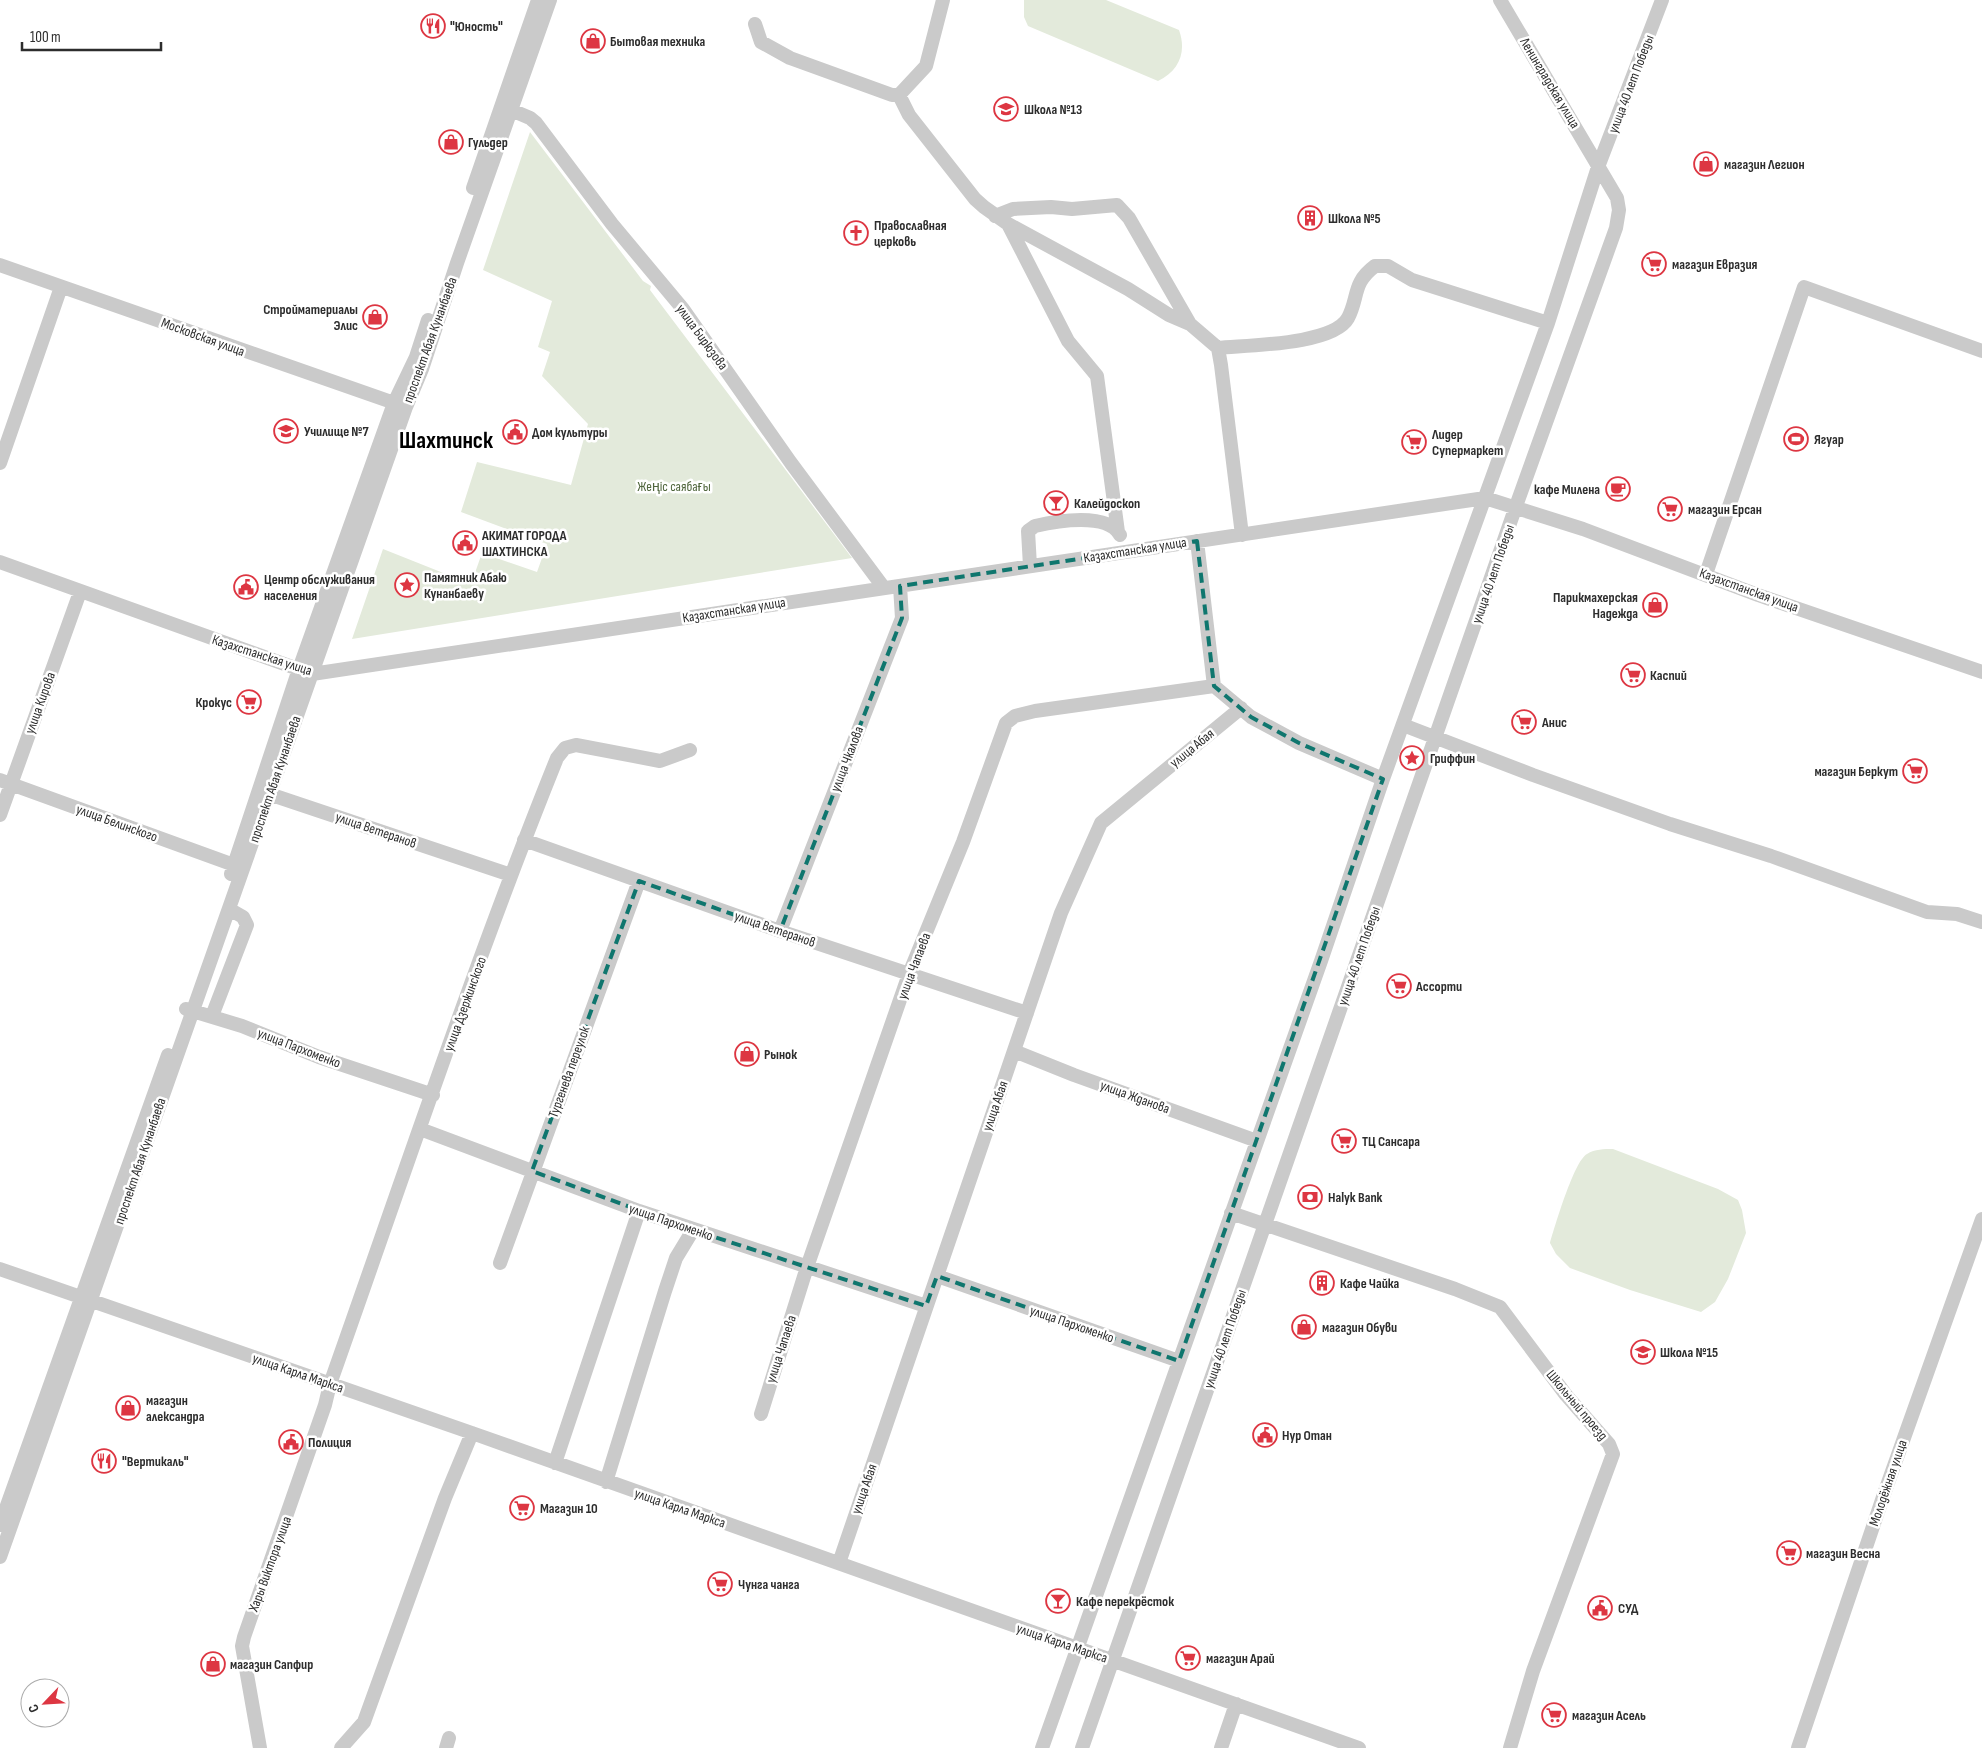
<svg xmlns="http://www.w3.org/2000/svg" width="1982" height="1748" font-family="'Sofia Sans Condensed',sans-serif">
	<rect width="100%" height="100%" fill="#fff"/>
	<!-- green -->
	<path fill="#e3eadb" d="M 1024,0 L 1106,0 L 1179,30 C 1187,52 1179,71 1158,81 L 1028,26 L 1024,17 Z
		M 530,132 L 643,281 L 651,286 L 650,290 L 852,558 L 352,639 L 383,549 L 471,584 L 482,553 L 537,572 L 547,544 L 461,512 L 477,462 L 571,485 L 588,424 L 542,376 L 550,352 L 538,347 L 552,301 L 483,270 Z
		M 1613,1149 L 1718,1189 L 1738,1200 L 1742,1210 L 1746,1233 L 1728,1279 L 1715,1302 L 1701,1312 L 1630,1290 L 1570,1268 L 1556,1254 L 1550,1243 C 1555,1226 1574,1161 1587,1154 C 1595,1149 1604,1149 1613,1149 Z"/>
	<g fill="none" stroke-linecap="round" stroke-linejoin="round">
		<!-- minor -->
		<path stroke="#cacaca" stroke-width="14" d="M 755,24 L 761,42 L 790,58 L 892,95 L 899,95 L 909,115 L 975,199 L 984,207 L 1008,224 L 1128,289 L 1169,315 L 1190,324 L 1218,348 L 1221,365 L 1242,535
			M 899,95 L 926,66 L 943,0
			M 502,106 L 530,118 L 536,123 L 612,224 L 683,309 L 791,463 L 884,588
			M 473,188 L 538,0
			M 995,216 L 1013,209 L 1051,207 L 1072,209 L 1117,205 L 1129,218 L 1190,324
			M 1008,224 L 1068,341 L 1097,376 L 1118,532
			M 0,265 L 403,406
			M 1218,348 C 1247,345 1333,345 1348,318 C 1359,297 1352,283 1375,266 L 1388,266 L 1412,280 L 1548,323
			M 0,463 L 61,287
			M 1197,541 L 1214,686 L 1251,717 L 1299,743 L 1383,779
			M 0,562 L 312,674 L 1485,498 L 1583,529 L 1758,595 L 1982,672
			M 1030,566 L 1028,531 L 1035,526 C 1056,521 1108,512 1120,535
			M 1706,574 L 1804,287 L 1982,351
			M 1403,725 L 1533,775 L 1670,824 L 1771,856 L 1927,912 L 1957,914 L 1982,922
			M 0,780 L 234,865
			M 269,794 L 511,875
			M 0,815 L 80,592
			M 524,840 L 780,931 L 1027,1013
			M 231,874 L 299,669 L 394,403 L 416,357 L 428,320
			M 780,931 L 902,618 L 900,586
			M 186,1009 L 242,1026 L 319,1057 L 433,1095
			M 212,1016 L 247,925 L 243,917 L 229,909
			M 1014,1051 L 1074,1075 L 1257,1141
			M 420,1129 L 639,1211 L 926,1306
			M 1231,1213 L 1455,1289 L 1500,1307 L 1566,1395 L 1609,1444 L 1613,1454 L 1533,1671 L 1510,1748
			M 500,1263 L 639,881
			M 0,1269 L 472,1433 L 1359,1748
			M 937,1276 L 1179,1361
			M 761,1414 L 807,1267 L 909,974 L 963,842 L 1006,723 L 1015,716 L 1035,711 L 1214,686
			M 555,1463 L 639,1211
			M 606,1482 L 665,1291 L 676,1258 L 693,1230
			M 0,1525 L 168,1055
			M 0,1557 L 406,407 L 422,369 L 457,263 L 550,0
			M 839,1563 L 1061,913 L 1101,823 L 1241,708
			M 260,1748 L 242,1646 L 244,1637 L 325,1405 L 330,1384 C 404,1175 474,964 557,758 L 565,748 L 576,745 L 660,761 L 690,750
			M 341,1748 L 364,1722 L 445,1498 L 472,1433
			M 446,1748 L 449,1738
			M 1042,1748 L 1321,961 L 1383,779 L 1548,323 L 1598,167 L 1662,0
			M 1082,1748 L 1516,506 L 1616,228 L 1619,210 L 1617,198 L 1500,0
			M 1221,1748 L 1236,1704
			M 1798,1748 L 1884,1494 L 1982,1219"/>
	</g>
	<!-- marked area -->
	<path fill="none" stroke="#0f766e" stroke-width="4" stroke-dasharray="10 6" stroke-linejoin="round" d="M 1197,541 L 1214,686 L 1251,717 L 1299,743 L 1383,779 L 1179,1361 L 937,1276 L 926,1306 L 693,1230 L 532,1171 L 639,881 L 780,931 L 902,618 L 900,586 Z"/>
	<!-- icons -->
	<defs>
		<g id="restaurant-ring" transform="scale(1.25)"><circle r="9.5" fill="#fff" stroke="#dd3642" stroke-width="1.5"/><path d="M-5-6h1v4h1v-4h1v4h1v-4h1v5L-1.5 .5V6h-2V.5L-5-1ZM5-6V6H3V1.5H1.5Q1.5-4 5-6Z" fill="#dd3642"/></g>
		<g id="shop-ring" transform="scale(1.25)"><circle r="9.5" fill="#fff" stroke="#dd3642" stroke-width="1.5"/><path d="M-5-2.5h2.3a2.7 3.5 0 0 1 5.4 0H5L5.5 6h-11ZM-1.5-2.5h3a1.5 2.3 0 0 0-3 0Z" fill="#dd3642"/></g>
		<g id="school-ring" transform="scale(1.25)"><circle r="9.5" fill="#fff" stroke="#dd3642" stroke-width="1.5"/><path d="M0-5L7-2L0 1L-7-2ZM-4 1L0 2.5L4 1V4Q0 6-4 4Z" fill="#dd3642"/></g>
		<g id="building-ring" transform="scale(1.25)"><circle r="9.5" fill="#fff" stroke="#dd3642" stroke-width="1.5"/><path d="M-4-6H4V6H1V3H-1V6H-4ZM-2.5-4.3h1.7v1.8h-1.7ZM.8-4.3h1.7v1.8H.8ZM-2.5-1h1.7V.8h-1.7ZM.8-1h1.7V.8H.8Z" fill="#dd3642"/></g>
		<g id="church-ring" transform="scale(1.25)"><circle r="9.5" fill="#fff" stroke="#dd3642" stroke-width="1.5"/><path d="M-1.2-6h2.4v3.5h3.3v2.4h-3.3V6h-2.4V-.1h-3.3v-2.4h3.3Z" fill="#dd3642"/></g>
		<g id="supermarket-ring" transform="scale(1.25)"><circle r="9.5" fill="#fff" stroke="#dd3642" stroke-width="1.5"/><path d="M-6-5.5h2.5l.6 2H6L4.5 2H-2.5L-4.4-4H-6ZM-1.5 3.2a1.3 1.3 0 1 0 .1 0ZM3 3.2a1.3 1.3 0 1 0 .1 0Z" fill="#dd3642"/></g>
		<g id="civic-ring" transform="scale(1.25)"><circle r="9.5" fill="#fff" stroke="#dd3642" stroke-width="1.5"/><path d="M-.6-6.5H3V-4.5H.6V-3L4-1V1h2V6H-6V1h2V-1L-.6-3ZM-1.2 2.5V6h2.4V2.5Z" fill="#dd3642"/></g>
		<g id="stadium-ring" transform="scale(1.25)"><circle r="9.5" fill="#fff" stroke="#dd3642" stroke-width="1.5"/><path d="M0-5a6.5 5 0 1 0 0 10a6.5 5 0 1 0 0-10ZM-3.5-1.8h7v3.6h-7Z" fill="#dd3642"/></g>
		<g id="cafe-ring" transform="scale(1.25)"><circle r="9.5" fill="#fff" stroke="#dd3642" stroke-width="1.5"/><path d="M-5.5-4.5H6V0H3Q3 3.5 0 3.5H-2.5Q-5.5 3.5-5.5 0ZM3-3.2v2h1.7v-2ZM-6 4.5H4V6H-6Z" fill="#dd3642"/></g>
		<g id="bar-ring" transform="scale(1.25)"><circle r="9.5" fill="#fff" stroke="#dd3642" stroke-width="1.5"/><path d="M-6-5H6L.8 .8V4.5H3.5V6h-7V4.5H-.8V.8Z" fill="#dd3642"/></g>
		<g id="sight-ring" transform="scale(1.25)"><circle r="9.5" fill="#fff" stroke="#dd3642" stroke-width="1.5"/><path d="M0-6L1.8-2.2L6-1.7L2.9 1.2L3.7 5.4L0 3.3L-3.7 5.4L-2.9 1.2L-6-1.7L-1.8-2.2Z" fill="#dd3642"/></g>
		<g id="bank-ring" transform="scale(1.25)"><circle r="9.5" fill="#fff" stroke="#dd3642" stroke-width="1.5"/><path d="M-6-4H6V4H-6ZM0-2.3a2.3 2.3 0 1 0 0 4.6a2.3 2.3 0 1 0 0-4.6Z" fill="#dd3642"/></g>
	</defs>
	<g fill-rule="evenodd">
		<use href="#restaurant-ring" x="433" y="26"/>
		<use href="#shop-ring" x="593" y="41"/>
		<use href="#school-ring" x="1006" y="109"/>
		<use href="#shop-ring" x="451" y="142"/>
		<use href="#shop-ring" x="1706" y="164"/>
		<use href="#building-ring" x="1310" y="218"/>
		<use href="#church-ring" x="856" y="233"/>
		<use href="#supermarket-ring" x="1654" y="264"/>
		<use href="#shop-ring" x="375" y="317"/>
		<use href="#school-ring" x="286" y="431"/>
		<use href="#civic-ring" x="515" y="432"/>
		<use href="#stadium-ring" x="1796" y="439"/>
		<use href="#supermarket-ring" x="1414" y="442"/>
		<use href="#cafe-ring" x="1618" y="489"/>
		<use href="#bar-ring" x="1056" y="503"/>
		<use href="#supermarket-ring" x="1670" y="509"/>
		<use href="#civic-ring" x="465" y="543"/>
		<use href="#sight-ring" x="407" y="585"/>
		<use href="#civic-ring" x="246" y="587"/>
		<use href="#shop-ring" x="1655" y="605"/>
		<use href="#supermarket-ring" x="1633" y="675"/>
		<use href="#supermarket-ring" x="249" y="702"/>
		<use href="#supermarket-ring" x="1524" y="722"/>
		<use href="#sight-ring" x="1412" y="758"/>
		<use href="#supermarket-ring" x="1915" y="771"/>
		<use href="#supermarket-ring" x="1399" y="986"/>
		<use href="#shop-ring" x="747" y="1054"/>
		<use href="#supermarket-ring" x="1344" y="1141"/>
		<use href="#bank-ring" x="1310" y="1197"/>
		<use href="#building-ring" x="1322" y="1283"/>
		<use href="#shop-ring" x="1304" y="1327"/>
		<use href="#school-ring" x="1643" y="1352"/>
		<use href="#shop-ring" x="128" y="1408"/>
		<use href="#civic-ring" x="1265" y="1435"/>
		<use href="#civic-ring" x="291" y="1442"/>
		<use href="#restaurant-ring" x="104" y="1461"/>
		<use href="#supermarket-ring" x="522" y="1508"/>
		<use href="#supermarket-ring" x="1789" y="1553"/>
		<use href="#supermarket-ring" x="720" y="1584"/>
		<use href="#bar-ring" x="1058" y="1601"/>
		<use href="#civic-ring" x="1600" y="1608"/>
		<use href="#supermarket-ring" x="1188" y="1658"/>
		<use href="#shop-ring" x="213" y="1664"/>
		<use href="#supermarket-ring" x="1554" y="1715"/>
	</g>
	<g text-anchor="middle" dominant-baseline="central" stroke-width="5" stroke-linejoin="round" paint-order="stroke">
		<!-- poi labels -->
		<g font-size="14" font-weight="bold" fill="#2d2d2d" stroke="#fff" text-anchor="start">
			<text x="450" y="26">"Юность"</text>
			<text x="610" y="41">Бытовая техника</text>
			<text x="1024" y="109">Школа №13</text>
			<text x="468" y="142">Гульдер</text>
			<text x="1724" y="164">магазин Легион</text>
			<text x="1328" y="218">Школа №5</text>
			<text x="874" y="225">Православная<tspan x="874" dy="16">церковь</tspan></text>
			<text x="1672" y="264">магазин Евразия</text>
			<text x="358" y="309" text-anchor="end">Стройматериалы<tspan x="358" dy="16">Элис</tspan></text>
			<text x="304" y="431">Училище №7</text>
			<text x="532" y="432">Дом культуры</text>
			<text x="1432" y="434">Лидер<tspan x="1432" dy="16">Супермаркет</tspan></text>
			<text x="1814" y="439">Ягуар</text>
			<text x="1600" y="489" text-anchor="end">кафе Милена</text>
			<text x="1074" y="503">Калейдоскоп</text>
			<text x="1688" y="509">магазин Ерсан</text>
			<text x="482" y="535">АКИМАТ ГОРОДА<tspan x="482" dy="16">ШАХТИНСКА</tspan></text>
			<text x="424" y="577">Памятник Абаю<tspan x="424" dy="16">Кунанбаеву</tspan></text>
			<text x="264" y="579">Центр обслуживания<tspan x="264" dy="16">населения</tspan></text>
			<text x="1638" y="597" text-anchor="end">Парикмахерская<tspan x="1638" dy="16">Надежда</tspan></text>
			<text x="1650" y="675">Каспий</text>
			<text x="232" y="702" text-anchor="end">Крокус</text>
			<text x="1542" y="722">Анис</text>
			<text x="1430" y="758">Гриффин</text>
			<text x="1898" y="771" text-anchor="end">магазин Беркут</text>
			<text x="1416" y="986">Ассорти</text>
			<text x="764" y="1054">Рынок</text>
			<text x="1362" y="1141">ТЦ Сансара</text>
			<text x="1328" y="1197">Halyk Bank</text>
			<text x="1340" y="1283">Кафе Чайка</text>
			<text x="1322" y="1327">магазин Обуви</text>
			<text x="1660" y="1352">Школа №15</text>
			<text x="146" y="1400">магазин<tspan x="146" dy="16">александра</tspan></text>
			<text x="1282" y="1435">Нур Отан</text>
			<text x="308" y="1442">Полиция</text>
			<text x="122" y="1461">"Вертикаль"</text>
			<text x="540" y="1508">Магазин 10</text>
			<text x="1806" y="1553">магазин Весна</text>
			<text x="738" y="1584">Чунга чанга</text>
			<text x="1076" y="1601">Кафе перекрёсток</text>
			<text x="1618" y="1608">СУД</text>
			<text x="1206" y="1658">магазин Арай</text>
			<text x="230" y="1664">магазин Сапфир</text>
			<text x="1572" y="1715">магазин Асель</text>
		</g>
		<!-- street labels -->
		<g font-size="14" fill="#2d2d2d" stroke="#fff">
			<text transform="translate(1550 83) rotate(59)">Ленинградская улица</text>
			<text transform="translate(1631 84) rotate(-69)">улица 40 лет Победы</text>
			<text transform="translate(203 337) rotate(20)">Московская улица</text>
			<text transform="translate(702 337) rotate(54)">улица Бирюзова</text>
			<text transform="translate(430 340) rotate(-70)">проспект Абая Кунанбаева</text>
			<text transform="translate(1135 550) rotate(-9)">Казахстанская улица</text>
			<text transform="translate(1493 574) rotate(-71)">улица 40 лет Победы</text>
			<text transform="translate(1749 590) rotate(20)">Казахстанская улица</text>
			<text transform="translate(734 610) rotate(-9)">Казахстанская улица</text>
			<text transform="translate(262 655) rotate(18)">Казахстанская улица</text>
			<text transform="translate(40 703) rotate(-70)">улица Кирова</text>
			<text transform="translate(1192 748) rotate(-39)">улица Абая</text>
			<text transform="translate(847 759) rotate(-69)">улица Чкалова</text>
			<text transform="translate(275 779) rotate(-71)">проспект Абая Кунанбаева</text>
			<text transform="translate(117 823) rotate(20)">улица Белинского</text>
			<text transform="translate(376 830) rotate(19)">улица Ветеранов</text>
			<text transform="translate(775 929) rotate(19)">улица Ветеранов</text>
			<text transform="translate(1359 956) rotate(-71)">улица 40 лет Победы</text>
			<text transform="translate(914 966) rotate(-69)">улица Чапаева</text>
			<text transform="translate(465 1004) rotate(-70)">улица Дзержинского</text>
			<text transform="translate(299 1048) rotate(21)">улица Пархоменко</text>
			<text transform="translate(569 1072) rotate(-70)">Тургенева переулок</text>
			<text transform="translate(1135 1097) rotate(20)">улица Жданова</text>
			<text transform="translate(995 1106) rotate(-71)">улица Абая</text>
			<text transform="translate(140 1161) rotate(-71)">проспект Абая Кунанбаева</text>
			<text transform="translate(671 1222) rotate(19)">улица Пархоменко</text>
			<text transform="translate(1072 1324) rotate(19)">улица Пархоменко</text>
			<text transform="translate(1225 1339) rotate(-71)">улица 40 лет Победы</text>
			<text transform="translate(781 1349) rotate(-72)">улица Чапаева</text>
			<text transform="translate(298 1373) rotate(19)">улица Карла Маркса</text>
			<text transform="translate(1577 1405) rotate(50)">Школьный проезд</text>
			<text transform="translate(1888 1483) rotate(-71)">Молодёжная улица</text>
			<text transform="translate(864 1489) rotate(-71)">улица Абая</text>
			<text transform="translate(680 1508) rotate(19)">улица Карла Маркса</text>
			<text transform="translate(270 1564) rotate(-70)">Хары Виктора улица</text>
			<text transform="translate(1062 1643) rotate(19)">улица Карла Маркса</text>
		</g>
		<!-- park labels -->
		<g font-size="14" fill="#50663d" stroke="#fff">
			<text x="674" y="486">Жеңіс саябағы</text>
		</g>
		<!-- town labels -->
		<g font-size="24" font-weight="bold" fill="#000" stroke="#fff">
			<text x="446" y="440">Шахтинск</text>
		</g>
	</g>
	<!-- north arrow -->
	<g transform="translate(45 1703) rotate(245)"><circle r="24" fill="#ffffff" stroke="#ababab"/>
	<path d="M0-4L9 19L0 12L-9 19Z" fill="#dd3642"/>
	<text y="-8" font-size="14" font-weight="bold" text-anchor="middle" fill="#2d2d2d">С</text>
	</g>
	<!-- scale -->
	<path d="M22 42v8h139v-8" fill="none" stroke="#2d2d2d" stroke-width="2.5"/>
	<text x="30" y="42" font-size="15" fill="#2d2d2d" stroke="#ffffff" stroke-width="4" paint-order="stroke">100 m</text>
</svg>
